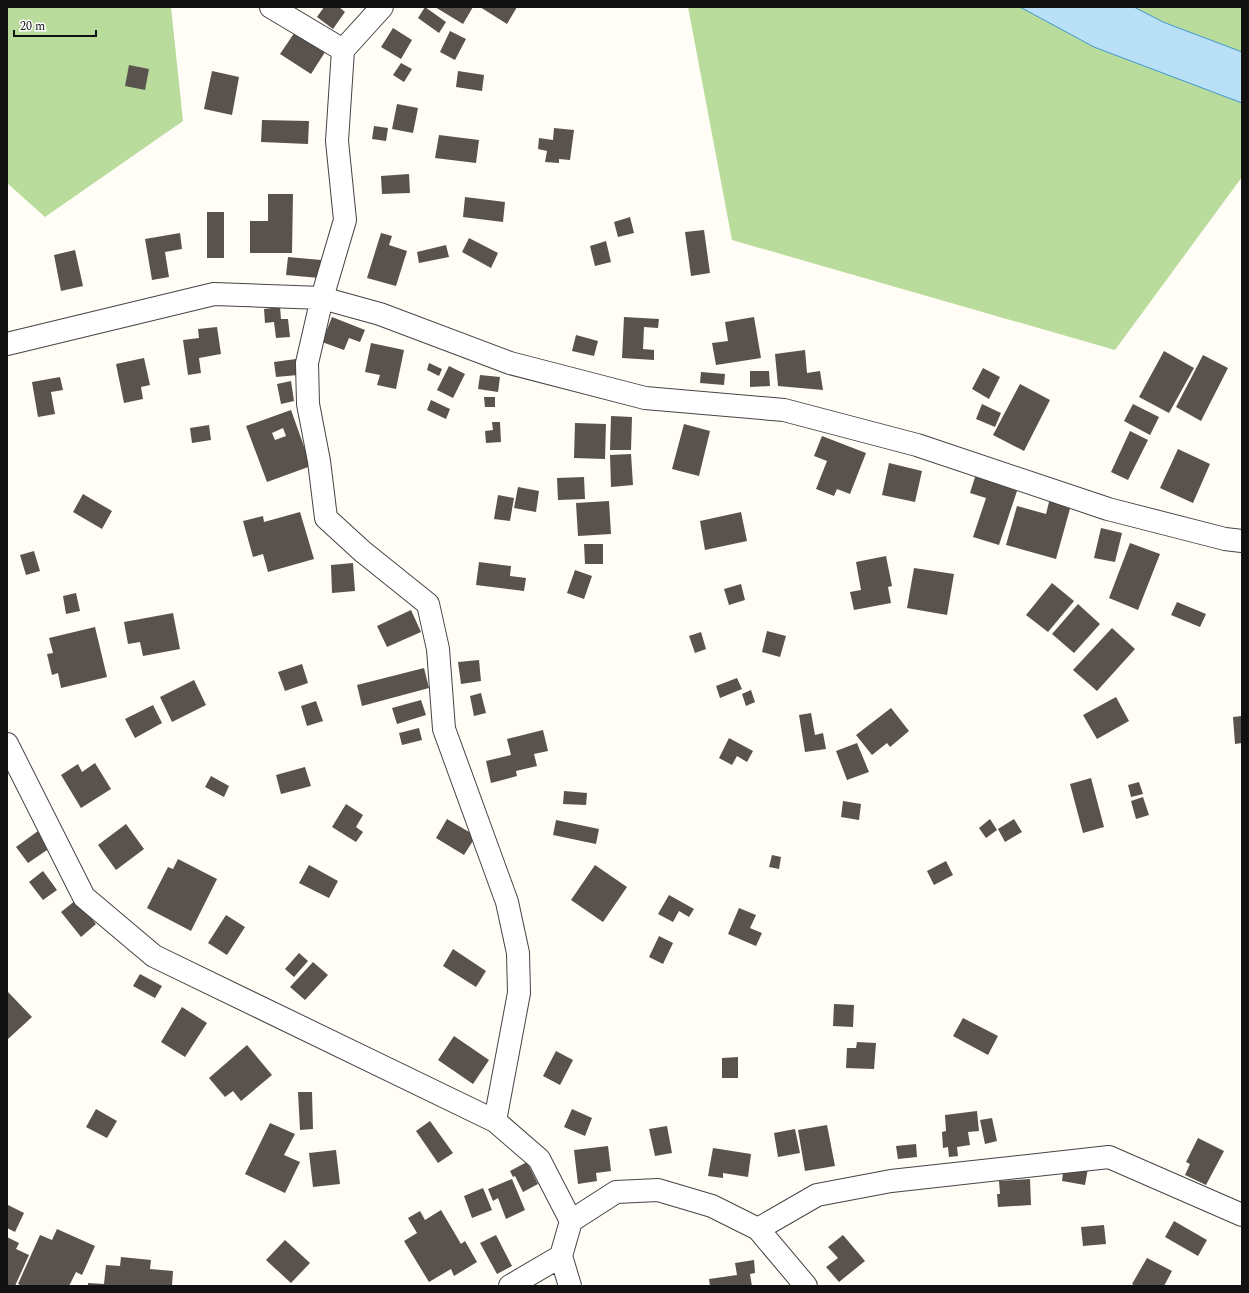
<svg xmlns="http://www.w3.org/2000/svg" width="1249" height="1293" font-family="Spectral,serif">
	<rect width="100%" height="100%" fill="#fffdf5"/>
	<!-- forest -->
	<path fill="#b9dc9c" d="M 7,7 L 171,7 L 183,121 L 45,217 L 7,183 Z
		M 688,7 L 1020,7 L 1094,47 L 1242,103 L 1242,177 L 1115,350 L 732,240 Z
		M 1134,7 L 1242,7 L 1242,52 L 1163,22 Z"/>
	<!-- water -->
	<path fill="#b9e0f7" stroke="#3f96cf" d="M 1020,7 L 1134,7 L 1163,22 L 1242,52 L 1242,103 L 1094,47 Z"/>
	<!-- building -->
	<path fill="#5a524d" fill-rule="evenodd" d="M 324,7 L 339,7 L 345,12 L 333,29 L 317,17 Z
		M 425,7 L 446,22 L 439,33 L 418,18 Z
		M 435,7 L 473,7 L 463,24 Z
		M 480,7 L 517,7 L 507,24 Z
		M 393,28 L 412,40 L 401,59 L 381,47 Z
		M 297,29 L 327,49 L 311,74 L 280,54 Z
		M 450,31 L 466,39 L 455,60 L 440,52 Z
		M 401,63 L 412,69 L 404,82 L 393,75 Z
		M 129,65 L 149,69 L 145,90 L 125,86 Z
		M 212,71 L 239,77 L 232,115 L 204,109 Z
		M 458,71 L 484,75 L 482,91 L 456,87 Z
		M 397,104 L 418,108 L 413,133 L 392,129 Z
		M 262,120 L 309,121 L 308,144 L 261,142 Z
		M 374,126 L 388,128 L 386,141 L 372,139 Z
		M 554,128 L 574,130 L 570,160 L 559,159 L 559,163 L 545,162 L 547,151 L 538,149 L 539,138 L 553,140 Z
		M 439,135 L 479,140 L 476,163 L 435,158 Z
		M 409,174 L 410,193 L 382,194 L 381,176 Z
		M 268,194 L 293,194 L 292,253 L 250,253 L 250,221 L 268,221 Z
		M 465,197 L 505,202 L 503,222 L 463,217 Z
		M 207,212 L 224,212 L 224,258 L 207,258 Z
		M 630,217 L 634,233 L 618,237 L 614,222 Z
		M 704,230 L 710,273 L 691,276 L 685,232 Z
		M 180,233 L 182,249 L 165,252 L 169,277 L 152,280 L 145,239 Z
		M 381,233 L 392,236 L 389,245 L 407,251 L 396,286 L 367,278 Z
		M 469,238 L 498,253 L 491,268 L 462,252 Z
		M 606,241 L 611,262 L 595,266 L 590,246 Z
		M 446,245 L 449,257 L 419,263 L 417,252 Z
		M 75,250 L 83,286 L 61,291 L 54,255 Z
		M 288,257 L 321,260 L 319,278 L 286,275 Z
		M 280,307 L 281,319 L 288,319 L 290,337 L 276,338 L 274,322 L 265,323 L 264,309 Z
		M 332,317 L 365,330 L 360,342 L 349,338 L 344,350 L 322,342 Z
		M 624,317 L 659,319 L 658,328 L 644,327 L 643,349 L 654,350 L 654,360 L 622,358 Z
		M 754,317 L 761,358 L 716,365 L 712,343 L 728,341 L 725,322 Z
		M 217,327 L 221,354 L 199,358 L 201,373 L 188,375 L 183,340 L 199,338 L 198,329 Z
		M 576,335 L 598,341 L 594,356 L 572,351 Z
		M 371,343 L 404,350 L 396,389 L 377,385 L 380,375 L 365,372 Z
		M 805,350 L 807,373 L 820,371 L 823,390 L 778,386 L 775,354 Z
		M 1164,351 L 1194,368 L 1169,413 L 1139,397 Z
		M 1203,355 L 1228,368 L 1201,421 L 1176,407 Z
		M 144,358 L 150,385 L 141,387 L 143,399 L 124,403 L 116,364 Z
		M 296,359 L 298,375 L 276,377 L 274,362 Z
		M 429,363 L 442,369 L 439,376 L 427,370 Z
		M 449,366 L 465,374 L 453,398 L 437,390 Z
		M 983,368 L 1000,377 L 989,399 L 972,389 Z
		M 750,371 L 769,371 L 770,386 L 750,387 Z
		M 701,372 L 725,374 L 724,385 L 700,383 Z
		M 480,375 L 500,377 L 498,392 L 478,389 Z
		M 60,377 L 63,390 L 51,392 L 55,414 L 38,417 L 32,382 Z
		M 291,381 L 294,401 L 281,404 L 277,384 Z
		M 1020,384 L 1050,400 L 1024,451 L 993,435 Z
		M 484,397 L 495,397 L 495,407 L 485,407 Z
		M 431,400 L 450,409 L 446,419 L 427,410 Z
		M 982,404 L 1001,413 L 995,427 L 976,419 Z
		M 1133,404 L 1159,417 L 1150,435 L 1124,421 Z
		M 291,410 L 311,466 L 267,482 L 246,426 ZM 283,428 L 286,436 L 275,440 L 272,433 Z
		M 611,416 L 632,417 L 631,450 L 610,450 Z
		M 492,422 L 500,422 L 501,442 L 486,443 L 485,431 L 493,430 Z
		M 575,423 L 606,424 L 605,459 L 574,458 Z
		M 684,424 L 710,431 L 699,476 L 672,469 Z
		M 209,425 L 211,440 L 192,443 L 190,428 Z
		M 1130,431 L 1148,440 L 1128,480 L 1111,472 Z
		M 822,436 L 866,453 L 850,494 L 837,489 L 834,496 L 816,489 L 827,461 L 814,456 Z
		M 1178,449 L 1210,464 L 1193,503 L 1160,488 Z
		M 631,454 L 633,485 L 611,487 L 610,455 Z
		M 889,463 L 922,471 L 915,502 L 882,495 Z
		M 976,474 L 1018,488 L 999,545 L 973,537 L 986,498 L 970,493 Z
		M 584,477 L 585,499 L 558,500 L 557,478 Z
		M 518,487 L 539,491 L 536,512 L 514,508 Z
		M 83,494 L 112,511 L 102,529 L 73,512 Z
		M 498,495 L 514,498 L 510,521 L 494,519 Z
		M 1050,498 L 1071,505 L 1056,559 L 1006,545 L 1017,506 L 1046,514 Z
		M 609,501 L 611,534 L 578,536 L 576,503 Z
		M 300,512 L 314,559 L 268,572 L 263,554 L 253,557 L 243,521 L 263,516 L 264,522 Z
		M 741,512 L 747,541 L 705,550 L 700,521 Z
		M 1101,528 L 1122,533 L 1115,562 L 1094,558 Z
		M 1130,543 L 1160,554 L 1138,610 L 1109,598 Z
		M 584,544 L 603,544 L 603,564 L 585,564 Z
		M 34,551 L 40,571 L 26,575 L 20,555 Z
		M 886,556 L 892,586 L 888,587 L 891,603 L 854,610 L 850,592 L 861,590 L 856,562 Z
		M 479,562 L 511,566 L 510,576 L 526,578 L 524,591 L 476,585 Z
		M 353,563 L 355,591 L 332,593 L 331,565 Z
		M 914,568 L 954,574 L 947,615 L 907,608 Z
		M 575,570 L 592,576 L 584,599 L 567,593 Z
		M 1052,583 L 1074,601 L 1048,632 L 1026,615 Z
		M 741,584 L 745,600 L 729,605 L 724,589 Z
		M 76,593 L 80,611 L 66,614 L 63,596 Z
		M 1177,602 L 1206,614 L 1200,627 L 1171,615 Z
		M 1078,604 L 1100,624 L 1074,653 L 1052,634 Z
		M 411,610 L 421,632 L 387,647 L 377,626 Z
		M 173,613 L 180,649 L 143,656 L 140,642 L 128,644 L 124,622 Z
		M 95,627 L 107,677 L 61,688 L 58,673 L 52,675 L 47,654 L 53,653 L 49,638 Z
		M 1112,628 L 1135,649 L 1097,691 L 1073,670 Z
		M 767,631 L 786,636 L 780,657 L 762,652 Z
		M 701,632 L 706,649 L 695,653 L 689,636 Z
		M 479,660 L 481,681 L 461,684 L 458,662 Z
		M 302,664 L 308,683 L 285,691 L 278,672 Z
		M 424,668 L 429,688 L 362,706 L 357,685 Z
		M 737,678 L 742,689 L 720,698 L 716,686 Z
		M 194,680 L 206,705 L 172,722 L 160,697 Z
		M 751,690 L 755,702 L 746,706 L 742,694 Z
		M 481,693 L 486,713 L 474,716 L 470,696 Z
		M 1116,697 L 1129,721 L 1097,739 L 1083,715 Z
		M 421,700 L 426,715 L 397,724 L 392,708 Z
		M 316,701 L 323,721 L 307,726 L 301,706 Z
		M 153,705 L 162,723 L 135,738 L 125,719 Z
		M 891,708 L 909,731 L 890,747 L 887,743 L 872,755 L 856,735 Z
		M 811,713 L 815,735 L 823,733 L 826,749 L 805,752 L 799,715 Z
		M 1242,716 L 1242,743 L 1235,744 L 1233,717 Z
		M 419,728 L 422,740 L 402,745 L 399,733 Z
		M 543,730 L 548,751 L 534,754 L 537,766 L 516,771 L 517,776 L 491,783 L 486,761 L 511,755 L 507,739 Z
		M 729,738 L 753,751 L 747,762 L 737,756 L 732,765 L 719,758 Z
		M 857,743 L 869,772 L 847,780 L 836,751 Z
		M 95,763 L 111,789 L 81,808 L 61,775 L 78,764 L 82,772 Z
		M 305,767 L 311,786 L 281,794 L 276,775 Z
		M 211,776 L 229,786 L 224,797 L 205,787 Z
		M 1091,778 L 1104,827 L 1083,833 L 1070,784 Z
		M 1139,782 L 1143,794 L 1131,797 L 1128,785 Z
		M 564,791 L 587,793 L 586,805 L 563,804 Z
		M 1143,797 L 1149,815 L 1136,819 L 1131,801 Z
		M 843,801 L 861,804 L 859,820 L 841,817 Z
		M 346,804 L 363,815 L 356,827 L 363,832 L 356,842 L 332,827 Z
		M 447,819 L 476,836 L 464,855 L 436,838 Z
		M 990,819 L 997,830 L 986,838 L 979,828 Z
		M 1014,819 L 1022,832 L 1005,842 L 998,829 Z
		M 556,820 L 599,829 L 596,844 L 553,835 Z
		M 126,824 L 144,849 L 116,870 L 98,845 Z
		M 38,831 L 50,848 L 28,863 L 16,847 Z
		M 772,855 L 781,857 L 779,869 L 769,867 Z
		M 178,859 L 217,879 L 191,931 L 147,908 L 168,867 L 173,869 Z
		M 946,861 L 953,875 L 934,885 L 927,871 Z
		M 309,865 L 338,881 L 329,898 L 299,883 Z
		M 595,865 L 627,887 L 603,922 L 571,900 Z
		M 43,871 L 57,890 L 43,900 L 29,882 Z
		M 669,895 L 694,909 L 689,917 L 679,911 L 673,922 L 658,914 Z
		M 76,900 L 96,924 L 81,937 L 61,912 Z
		M 739,908 L 756,915 L 750,928 L 762,933 L 756,946 L 728,934 Z
		M 226,915 L 245,927 L 227,955 L 208,943 Z
		M 659,936 L 673,943 L 663,964 L 649,957 Z
		M 453,949 L 486,971 L 476,987 L 443,966 Z
		M 299,953 L 308,961 L 294,977 L 285,969 Z
		M 313,962 L 328,975 L 305,1000 L 290,987 Z
		M 140,974 L 162,986 L 155,998 L 133,986 Z
		M 8,992 L 32,1017 L 8,1039 L 7,1038 L 7,993 Z
		M 834,1004 L 854,1005 L 853,1027 L 833,1026 Z
		M 182,1007 L 207,1023 L 185,1057 L 161,1042 Z
		M 963,1018 L 998,1036 L 988,1055 L 953,1036 Z
		M 454,1036 L 489,1060 L 473,1084 L 438,1060 Z
		M 857,1042 L 876,1043 L 874,1069 L 846,1068 L 847,1048 L 856,1048 Z
		M 247,1045 L 272,1075 L 241,1101 L 233,1091 L 225,1097 L 209,1078 Z
		M 556,1051 L 573,1060 L 560,1085 L 543,1076 Z
		M 738,1057 L 738,1078 L 722,1078 L 722,1058 Z
		M 298,1092 L 312,1092 L 313,1129 L 300,1130 Z
		M 96,1109 L 117,1121 L 107,1138 L 86,1127 Z
		M 572,1109 L 592,1118 L 585,1136 L 564,1127 Z
		M 977,1111 L 979,1131 L 968,1132 L 970,1145 L 957,1147 L 958,1156 L 949,1157 L 948,1147 L 943,1148 L 942,1132 L 946,1131 L 945,1115 Z
		M 992,1118 L 997,1141 L 985,1144 L 980,1120 Z
		M 430,1121 L 453,1153 L 438,1163 L 416,1131 Z
		M 270,1123 L 295,1134 L 284,1155 L 300,1162 L 285,1193 L 245,1174 Z
		M 827,1125 L 835,1166 L 805,1171 L 798,1130 Z
		M 667,1126 L 672,1153 L 655,1156 L 649,1129 Z
		M 795,1129 L 800,1153 L 778,1157 L 774,1133 Z
		M 1198,1138 L 1224,1151 L 1206,1185 L 1185,1175 L 1190,1164 L 1186,1162 Z
		M 916,1144 L 917,1157 L 898,1159 L 896,1146 Z
		M 608,1146 L 611,1171 L 596,1173 L 597,1181 L 578,1184 L 574,1150 Z
		M 713,1148 L 751,1154 L 748,1177 L 723,1173 L 723,1178 L 708,1176 Z
		M 336,1150 L 340,1184 L 313,1187 L 309,1153 Z
		M 527,1162 L 538,1184 L 523,1192 L 515,1176 L 513,1177 L 510,1171 Z
		M 1064,1165 L 1088,1168 L 1085,1185 L 1062,1181 Z
		M 512,1179 L 525,1210 L 506,1219 L 498,1198 L 493,1201 L 488,1189 Z
		M 1030,1179 L 1031,1205 L 998,1207 L 997,1194 L 1000,1194 L 999,1181 Z
		M 483,1188 L 492,1210 L 472,1218 L 464,1196 Z
		M 8,1205 L 24,1213 L 15,1232 L 7,1228 L 7,1207 Z
		M 441,1210 L 461,1244 L 465,1241 L 477,1262 L 454,1276 L 451,1269 L 429,1282 L 404,1241 L 417,1233 L 408,1218 L 420,1211 L 425,1220 Z
		M 1174,1221 L 1207,1240 L 1198,1256 L 1165,1237 Z
		M 1104,1225 L 1106,1244 L 1083,1246 L 1081,1227 Z
		M 57,1229 L 95,1246 L 82,1275 L 76,1272 L 69,1286 L 22,1286 L 18,1284 L 40,1235 L 52,1240 Z
		M 496,1235 L 512,1266 L 497,1274 L 480,1243 Z
		M 843,1235 L 865,1261 L 839,1282 L 826,1267 L 838,1258 L 828,1247 Z
		M 7,1237 L 19,1243 L 16,1249 L 29,1255 L 15,1286 L 7,1286 Z
		M 285,1240 L 310,1263 L 291,1283 L 266,1260 Z
		M 121,1257 L 151,1260 L 150,1269 L 173,1271 L 172,1286 L 88,1286 L 88,1283 L 104,1284 L 106,1265 L 120,1266 Z
		M 1147,1258 L 1172,1271 L 1164,1286 L 1135,1286 L 1132,1284 Z
		M 754,1260 L 755,1273 L 750,1274 L 752,1286 L 710,1286 L 709,1279 L 737,1275 L 735,1263 Z"/>
	<g fill="none" stroke-linecap="round" stroke-linejoin="round">
		<!-- street casing -->
		<g stroke="#444" stroke-width="24">
			<path id="street" d="M 271,7 L 343,50 L 337,141 L 345,220 L 322,298 L 307,363 L 308,404 L 319,461 L 326,518 L 362,551 L 428,604 L 438,649 L 444,729 L 507,902 L 518,953 L 519,993 L 495,1121
				M 343,50 L 382,7
				M 7,344 L 214,294 L 322,298 L 380,314 L 510,363 L 645,398 L 784,410 L 917,445 L 1108,509 L 1225,539 L 1242,541
				M 7,744 L 84,897 L 154,956 L 495,1121 L 539,1159 L 571,1221 L 616,1192 L 658,1190 L 712,1206 L 758,1229 L 806,1286
				M 758,1229 L 817,1195 L 891,1181 L 1109,1157 L 1242,1215
				M 561,1256 L 570,1286
				M 510,1286 L 561,1256 L 571,1221"/>
		</g>
		<!-- street -->
		<use href="#street" stroke="#fff" stroke-width="22"/>
	</g>
	<!-- border -->
	<rect width="1249" height="1293" fill="none" stroke="#111111" stroke-width="16"/>
	<!-- scale -->
	<path d="M14 30v6h82v-6" fill="none" stroke="#111111" stroke-width="2"/>
	<text x="20" y="30" font-size="12" fill="#111111" stroke="#ffffff" stroke-width="3" paint-order="stroke">20 m</text>
</svg>
